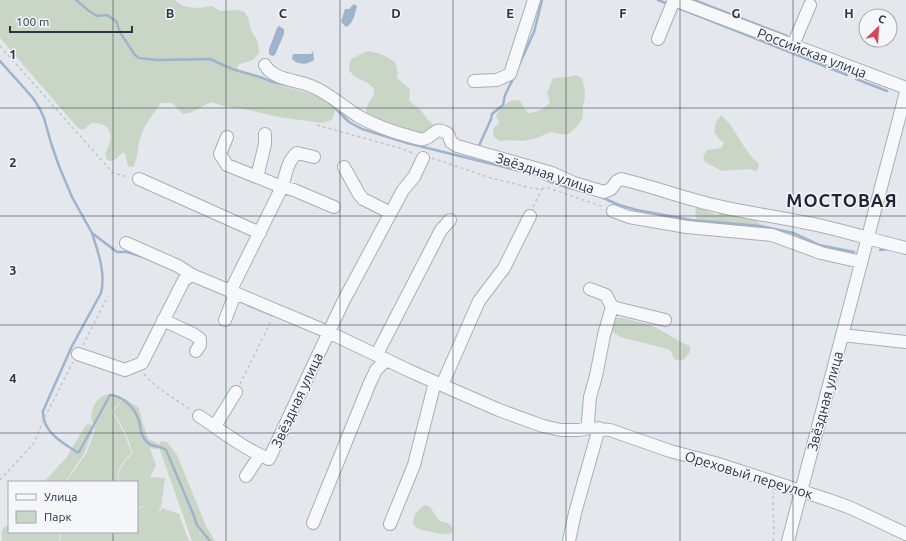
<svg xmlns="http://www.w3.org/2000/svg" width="906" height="541" font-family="Ubuntu,sans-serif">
	<rect width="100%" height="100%" fill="#e4e7ec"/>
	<!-- green -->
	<path fill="#c9d6c5" d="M 0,0 L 175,0 C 183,9 200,9 212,6 L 220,11 L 238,10 L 245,12 L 248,18 L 251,30 L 258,42 L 259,53 L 253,60 L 239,64 L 237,68 L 238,71 L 255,76 L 270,83 L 309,93 L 321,98 L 327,97 L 335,104 L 335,111 L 332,120 L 323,123 L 278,117 L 244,109 L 227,107 L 211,102 L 192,112 L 183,114 L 172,103 L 161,103 C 154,113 145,124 141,136 C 137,146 139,157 133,167 L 129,167 L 127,163 L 126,155 L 124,152 C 118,155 115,164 107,160 L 105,154 C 114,137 114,123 91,123 L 85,129 L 82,130 L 78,128 L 0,38 Z
		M 367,51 C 372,51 376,53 380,54 C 394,60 399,62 397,78 L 410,89 L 409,101 L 421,110 L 427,119 L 435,126 L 434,136 L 393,129 L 369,116 C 359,105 379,98 373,88 C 367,78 342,79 351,59 Z
		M 576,75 L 582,78 C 585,89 586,96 583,106 C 582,110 583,112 583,116 C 582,123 573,130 567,135 L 550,132 L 537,138 L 523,141 L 510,140 L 500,141 L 494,137 C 492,130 493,128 499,123 L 496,115 C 501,106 509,100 519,100 L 528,113 C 535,113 546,108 550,102 L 547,93 L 553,78 C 561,77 568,78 576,75 Z
		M 721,115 C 737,129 743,151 759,164 L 757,171 L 748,169 L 722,171 L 705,162 L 703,157 L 707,150 L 721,148 L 724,143 L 719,139 L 714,132 L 716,122 Z
		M 698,207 L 717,215 L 724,212 L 755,219 L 759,223 L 758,229 L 702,223 C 695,220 695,215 696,208 Z
		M 616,318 C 622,317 628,319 634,321 C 642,323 648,323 655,327 C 667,333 678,342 690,346 L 690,352 L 684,359 L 681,361 L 674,359 L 671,351 L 668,349 L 620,337 L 610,330 L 611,321 Z
		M 111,394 L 123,398 L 112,411 L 124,433 L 132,453 C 124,460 115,470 118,482 L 66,482 L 86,454 L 95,430 C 95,425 93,424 92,421 C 89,412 96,398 105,395 C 105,395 111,394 111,394 Z
		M 124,398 L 139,408 L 142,421 L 148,439 L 160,444 L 161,441 L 167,442 L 177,455 L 206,526 L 215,541 L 192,541 L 160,450 L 160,444 L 158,449 L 150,448 L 156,465 L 150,477 L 165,478 L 161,507 L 157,515 L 162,508 L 179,514 L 189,541 L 60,541 L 62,532 L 137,532 L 137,510 L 143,507 L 148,511 L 147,517 L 148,511 L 143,506 L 137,509 L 137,482 L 119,482 C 116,470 125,461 133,453 L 125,432 L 113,411 Z
		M 90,424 L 93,426 L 94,428 L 84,454 L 65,482 L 44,482 L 66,458 L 86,425 Z
		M 426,505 C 433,508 433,513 437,518 C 443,525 449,519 453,530 L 450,534 C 444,535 422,531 417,528 C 414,526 414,525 413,522 L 415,514 L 423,506 Z
		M 9,525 L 9,532 L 61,532 L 59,541 L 2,541 C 1,534 1,527 9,525 Z"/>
	<!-- water -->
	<path fill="#9fb4cc" d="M 353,4 L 357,6 C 355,13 354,23 346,27 L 341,22 L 345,9 L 349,9 L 353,5 Z
		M 279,26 L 284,29 L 284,34 L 275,55 L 272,56 L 269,54 L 269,49 L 277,28 Z
		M 313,51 L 314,60 C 308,65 297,65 292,59 L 293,54 L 311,54 Z"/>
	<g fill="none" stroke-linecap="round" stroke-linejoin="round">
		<!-- stream -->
		<path stroke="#9fb4cc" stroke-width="2.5" d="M 76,0 L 89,11 L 97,16 L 107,15 L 116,21 L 121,34 L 135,55 L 139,58 L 157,60 L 210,59 L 232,69 L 260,77 L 272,82 L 291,86
			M 658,0 L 668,4
			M 694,0 L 787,36
			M 681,9 L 847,75
			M 0,61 L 33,98 L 40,109 L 44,118 L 51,143 L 59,166 L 72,197 L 92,233 L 117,252 L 127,252 L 149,259
			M 519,65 L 534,32 L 542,0
			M 856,79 L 887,91
			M 330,103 L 349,122 L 362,129 L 407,143 L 536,175 L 553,183 L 573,189
			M 478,148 L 491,119 L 492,114 L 503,105 L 505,95 L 514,77
			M 599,196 L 619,205 L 637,210 L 691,220 L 761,226 L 793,233 L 819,245 L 854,252
			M 92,233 C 98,252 106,273 101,293 L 72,346 L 43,411 C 42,431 62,443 77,452 L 79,452 L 110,395 C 121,395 134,407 138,418 C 142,426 138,432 146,441 C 151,448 160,445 166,450 L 194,516 L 197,525 L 210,541
			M 880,250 L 890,249
			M 248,305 L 272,315"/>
		<!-- minor casing -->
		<g stroke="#a9aeb7" stroke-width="14">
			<path id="minor" d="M 674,0 L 906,88
				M 658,39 L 674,0
				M 793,45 L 810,5
				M 265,65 C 273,80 297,80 311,86 C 329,93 342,106 358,116 C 375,126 393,132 412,137 C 416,138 420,140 424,139 C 435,136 434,125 448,134 L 451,142 L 457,146 L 538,169 L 552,173 L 574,183 L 604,192 L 611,189 L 617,181 L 621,179 C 647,185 672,194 698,201 C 732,211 768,215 802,222 C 838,228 871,240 906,248
				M 474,81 L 497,80 L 510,74 L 534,0
				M 227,137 L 220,154 L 227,165 L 282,187 L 230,292
				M 314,157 L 297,153 C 287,161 286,175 282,187 L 294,190 L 334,207
				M 344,167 L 359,194 L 363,199 L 391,213
				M 257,177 L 265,144 L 265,134
				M 139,179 L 260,233
				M 613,211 L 629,217 L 687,227 L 772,235 L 821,253 L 861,262
				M 126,243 L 178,266 L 192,275
				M 590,289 L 606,295 L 612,307
				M 612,307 L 665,320
				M 163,320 L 193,334 L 200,339 L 200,345 L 196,351
				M 225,320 L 235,294
				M 842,335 L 906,342
				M 78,354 L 125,370 L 142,363 L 184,280 L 192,275 L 328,332 L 412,372 L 499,410 L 543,426 L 561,430 L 579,430 L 589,428 L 610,430 L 670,451 L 715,463 L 829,500 L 851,508 L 906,534
				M 377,354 L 441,230 L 450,220
				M 442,385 L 479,301 L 504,268 L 530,216
				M 199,416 C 222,431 244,449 269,459 L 343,302 L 403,190 L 414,177 L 423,158
				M 215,426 L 236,392
				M 589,428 L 588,421 L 590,397 L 596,376 L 604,335 L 612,307
				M 246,476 L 260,455
				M 313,523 L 369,385 L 376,370 L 386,360
				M 390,524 L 414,465 L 435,382
				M 569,541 L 575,513 L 599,428
				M 788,541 L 906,92"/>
		</g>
		<!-- path -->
		<path stroke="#c2c5cb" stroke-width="1.5" stroke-dasharray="3 3" stroke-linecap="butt" d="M 0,46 L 113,173 L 129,177
			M 317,125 L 403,149 L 415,154
			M 432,158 L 491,178 L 535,189 L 548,188 L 604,207
			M 533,207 L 542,189
			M 83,345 L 108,296
			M 144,374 C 157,390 175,398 191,410
			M 240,384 L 272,319
			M 0,480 L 34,443 L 44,419 L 73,362
			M 773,541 L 774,537 L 773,492"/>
		<!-- minor -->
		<use href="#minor" stroke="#f7f8fa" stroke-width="12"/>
	</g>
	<!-- grid -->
	<path fill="none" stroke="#2b3445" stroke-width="1" stroke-opacity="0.55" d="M 113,0 L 113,482M 226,0 L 226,541M 340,0 L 340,541M 453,0 L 453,541M 566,0 L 566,541M 680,0 L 680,541M 793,0 L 793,541M 0,108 L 906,108M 0,216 L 906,216M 0,325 L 906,325M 0,433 L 906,433M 113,532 L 113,541"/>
	<g text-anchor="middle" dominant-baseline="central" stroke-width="3" stroke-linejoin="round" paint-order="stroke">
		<!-- street labels -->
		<g font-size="14" fill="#2b3445" stroke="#f4f6f9">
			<text transform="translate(812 53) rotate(21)">Российская улица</text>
			<text transform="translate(545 173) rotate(18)">Звёздная улица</text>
			<text transform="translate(297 400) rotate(-65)">Звёздная улица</text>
			<text transform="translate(825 401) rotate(-75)">Звёздная улица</text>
			<text transform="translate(749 475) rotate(17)">Ореховый переулок</text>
		</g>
		<!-- district labels -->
		<g font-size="18" font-weight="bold" letter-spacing="1" fill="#1d2536" stroke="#f4f6f9">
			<text x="842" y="200">МОСТОВАЯ</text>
		</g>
	</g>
	<g font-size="13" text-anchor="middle" font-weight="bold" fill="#2b3445" stroke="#f4f6f9" stroke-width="3" stroke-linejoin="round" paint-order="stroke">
		<text x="170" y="18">B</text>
		<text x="283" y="18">C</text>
		<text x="396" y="18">D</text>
		<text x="510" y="18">E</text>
		<text x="623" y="18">F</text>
		<text x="736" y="18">G</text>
		<text x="849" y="18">H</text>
		<text x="13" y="59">1</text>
		<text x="13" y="167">2</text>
		<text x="13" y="275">3</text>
		<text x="13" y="383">4</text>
	</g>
	<!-- legend -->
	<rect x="8" y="481" width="130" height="52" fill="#f4f6f9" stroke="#a4a8b1"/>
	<rect x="16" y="494" width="20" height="6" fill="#f7f8fa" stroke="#a4a8b1"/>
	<text x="44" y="501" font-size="12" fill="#2b3445">Улица</text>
	<rect x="16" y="511" width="20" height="12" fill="#c9d6c5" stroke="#a4a8b1"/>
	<text x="44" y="521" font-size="12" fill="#2b3445">Парк</text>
	<!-- north arrow -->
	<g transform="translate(878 28) rotate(25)"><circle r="19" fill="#f4f6f9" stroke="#a4a8b1"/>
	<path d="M0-3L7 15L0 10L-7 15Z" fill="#d1495b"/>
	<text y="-6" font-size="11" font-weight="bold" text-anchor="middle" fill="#2b3445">С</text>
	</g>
	<!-- scale -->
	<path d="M10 26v6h122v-6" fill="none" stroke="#2b3445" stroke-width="2"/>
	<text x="16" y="26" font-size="12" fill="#2b3445" stroke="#f4f6f9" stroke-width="3" paint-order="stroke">100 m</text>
</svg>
